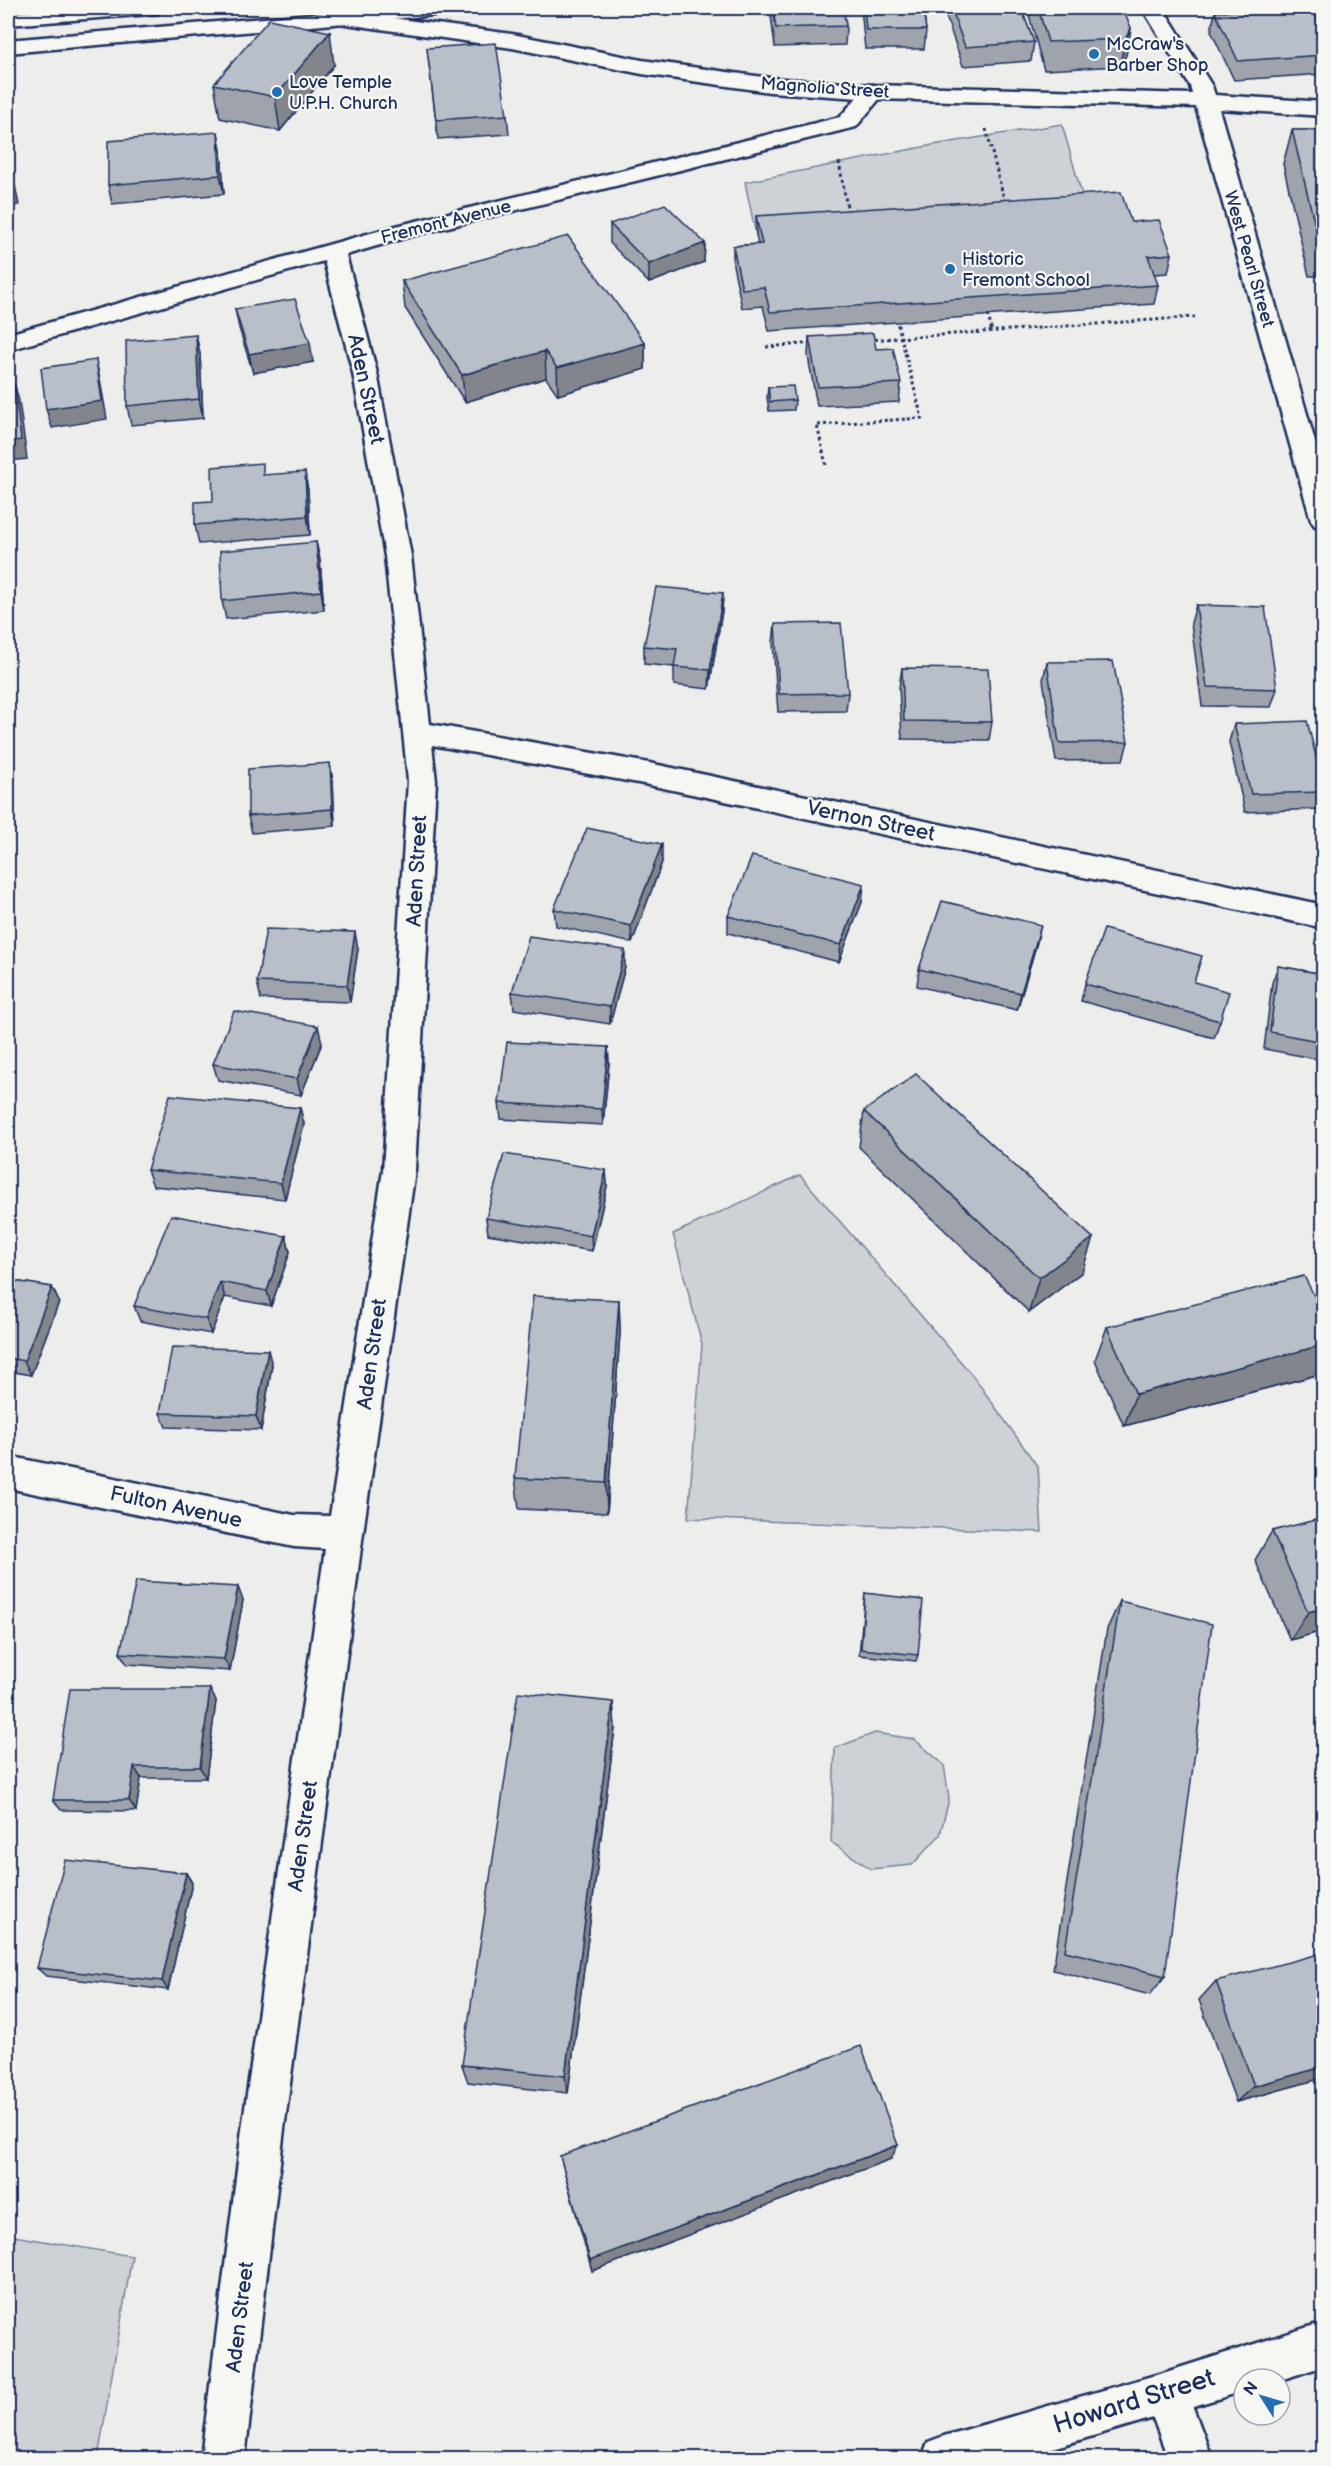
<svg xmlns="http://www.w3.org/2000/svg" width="1331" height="2466" font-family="'Balsamiq Sans',sans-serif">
	<rect width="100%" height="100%" fill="#edeeec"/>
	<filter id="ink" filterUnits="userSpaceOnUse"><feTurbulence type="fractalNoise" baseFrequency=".0167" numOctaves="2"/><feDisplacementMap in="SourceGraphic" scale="12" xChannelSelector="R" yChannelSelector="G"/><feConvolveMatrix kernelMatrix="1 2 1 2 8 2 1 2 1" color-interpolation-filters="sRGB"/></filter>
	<g filter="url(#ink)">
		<!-- green -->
		<path fill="#ced2d7" stroke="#74809a" stroke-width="1.5" d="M 1062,124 L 1087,213 L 756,235 L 745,182 L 933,145 Z
			M 800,1175 L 973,1376 L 1038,1467 L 1042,1532 L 688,1518 L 702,1344 L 673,1234 Z
			M 875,1733 L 914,1739 L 944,1765 L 949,1799 L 940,1835 L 912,1865 L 871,1869 L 831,1842 L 835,1748 Z
			M 8,2235 L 132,2256 L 98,2458 L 8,2458 Z"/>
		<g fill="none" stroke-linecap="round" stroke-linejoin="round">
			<!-- minor casing -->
			<g stroke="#1b2f5e" stroke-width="5">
				<path id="minor" d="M 874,85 L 882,87 L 885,92 L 856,127 L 411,236 L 346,255 L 377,373 L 411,556 L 430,724 L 649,763 L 1324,905 L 1324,928 L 649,785 L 432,745 L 436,781 L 415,1170 L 363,1533 L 284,2129 L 245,2458 L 201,2458 L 242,2129 L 325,1549 L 294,1547 L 8,1488 L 8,1456 L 294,1515 L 330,1516 L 383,1170 L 408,781 L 385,556 L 353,373 L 324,261 L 8,350 L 8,334 L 396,226 L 840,117 L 866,87 Z
					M 1166,2372 L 1182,2378 L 1212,2458 L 1168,2458 L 1144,2394 L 1150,2378 Z"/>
			</g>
			<!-- tertiary casing -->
			<g stroke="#1b2f5e" stroke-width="5">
				<path id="tertiary" d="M 1142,8 L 1163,8 L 1212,86 L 1215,95 L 1324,102 L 1324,116 L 1219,109 L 1324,473 L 1324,529 L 1315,526 L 1311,520 L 1196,107 L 874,99 L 770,92 L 642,74 L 512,48 L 332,22 L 324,21 L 321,16 L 324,11 L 332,10 L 512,34 L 642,60 L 770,78 L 874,85 L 1192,94 L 1190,86 Z
					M 1324,2322 L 1324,2366 L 1280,2380 L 1244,2379 L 1244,2391 L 1019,2458 L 922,2458 L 928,2442 L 944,2436 L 1166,2372 Z"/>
			</g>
			<!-- primary casing -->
			<g stroke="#1b2f5e" stroke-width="5">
				<path id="primary" d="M 74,8 L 162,8 L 159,13 L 151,14 L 8,25 L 8,13 Z
					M 379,8 L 457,8 L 454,13 L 446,14 L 8,53 L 8,40 Z"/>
			</g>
			<!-- path -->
			<path stroke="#1b2f5e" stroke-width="3" stroke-dasharray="3 3" stroke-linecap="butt" d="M 986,129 L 1005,203
				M 839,162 L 848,213
				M 988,315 L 992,332
				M 869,340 L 1195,317
				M 766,347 L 814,343
				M 826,465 L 817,425 L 922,418 L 897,322"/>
			<!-- minor -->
			<use href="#minor" fill="#f6f6f2" fill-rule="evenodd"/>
			<!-- tertiary -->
			<use href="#tertiary" fill="#f6f6f2" fill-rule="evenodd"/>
			<!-- primary -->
			<use href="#primary" fill="#f6f6f2" fill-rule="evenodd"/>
		</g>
		<!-- wall -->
		<path fill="#9fa4ac" stroke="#1b2f5e" stroke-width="1.5" d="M 770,8 L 843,8 L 846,26 L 845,45 L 775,47 Z
			M 861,8 L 923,8 L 926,30 L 924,49 L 865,49 Z
			M 943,8 L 1021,8 L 1034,42 L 1031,61 L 963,66 Z
			M 1027,8 L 1122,8 L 1131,28 L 1126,55 L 1120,66 L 1044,70 Z
			M 1223,8 L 1320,8 L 1317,16 L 1316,16 L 1323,31 L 1323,74 L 1234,80 L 1211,31 L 1215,12 L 1225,11 Z
			M 427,48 L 507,115 L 509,134 L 438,139 Z
			M 334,65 L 280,131 L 220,118 L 214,84 Z
			M 1292,130 L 1323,130 L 1323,276 L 1309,276 L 1283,164 Z
			M 218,132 L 221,151 L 224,194 L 112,204 L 108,185 Z
			M 756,216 L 1131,222 L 1172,254 L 1168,273 L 1154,274 L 1158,285 L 1154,304 L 769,331 L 763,306 L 742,308 L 733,265 L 733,246 L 758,244 L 756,235 Z
			M 610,224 L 705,243 L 704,262 L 649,283 L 610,243 Z
			M 402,281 L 645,343 L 645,369 L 558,395 L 546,378 L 465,402 L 405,308 Z
			M 235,309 L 313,362 L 253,373 L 239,328 Z
			M 196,335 L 200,354 L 203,418 L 131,425 L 127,406 Z
			M 809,337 L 876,349 L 901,383 L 899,402 L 817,406 L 808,356 Z
			M 768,387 L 795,400 L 794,410 L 769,411 L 767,397 Z
			M 265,475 L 308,490 L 310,535 L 199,544 L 195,525 L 213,501 Z
			M 316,542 L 320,560 L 324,610 L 226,619 L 222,601 Z
			M 723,593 L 722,611 L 709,689 L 674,685 L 674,667 L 644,664 L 644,646 Z
			M 1196,605 L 1277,689 L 1271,707 L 1202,706 L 1191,623 Z
			M 775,624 L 848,693 L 846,711 L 778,712 L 773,643 Z
			M 1047,662 L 1128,742 L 1123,760 L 1056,761 L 1043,680 Z
			M 902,668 L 992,722 L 989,740 L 902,739 L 899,687 Z
			M 1234,724 L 1323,784 L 1323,797 L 1319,809 L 1245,812 L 1229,742 Z
			M 333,781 L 335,826 L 252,833 L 248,816 Z
			M 662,862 L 632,943 L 556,926 L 554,909 Z
			M 862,902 L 839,962 L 728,933 L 728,916 Z
			M 1037,942 L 1017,1010 L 917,986 L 919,969 Z
			M 358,949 L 350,1002 L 261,999 L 257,982 Z
			M 1278,966 L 1323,974 L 1323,1060 L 1264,1049 L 1272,983 Z
			M 625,967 L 610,1024 L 514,1009 L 512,992 Z
			M 1194,982 L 1220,1021 L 1214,1038 L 1081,1001 L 1085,984 Z
			M 322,1043 L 301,1095 L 218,1080 L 213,1064 Z
			M 608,1047 L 609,1063 L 603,1125 L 501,1119 L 499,1103 Z
			M 300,1108 L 304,1124 L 285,1199 L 153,1186 L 147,1170 Z
			M 864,1111 L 1082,1272 L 1029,1312 L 859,1147 Z
			M 606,1170 L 607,1186 L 592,1251 L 488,1234 L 486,1218 Z
			M 286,1236 L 290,1252 L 271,1306 L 225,1297 L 211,1334 L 140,1321 L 134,1306 Z
			M 8,1280 L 52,1287 L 59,1302 L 31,1375 L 8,1371 Z
			M 619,1300 L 620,1333 L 607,1513 L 519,1509 L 515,1478 Z
			M 1107,1327 L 1320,1374 L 1124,1426 L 1095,1360 Z
			M 272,1365 L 261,1430 L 166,1427 L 160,1413 Z
			M 1272,1531 L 1323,1631 L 1290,1640 L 1255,1560 Z
			M 865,1593 L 918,1655 L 916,1661 L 859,1655 Z
			M 243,1600 L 230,1671 L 127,1664 L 120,1653 Z
			M 1120,1601 L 1165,1976 L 1150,1995 L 1053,1970 L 1107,1629 Z
			M 216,1701 L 206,1778 L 141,1778 L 136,1811 L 61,1810 L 53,1800 Z
			M 613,1702 L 615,1728 L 568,2093 L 468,2082 L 462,2065 Z
			M 186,1873 L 192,1883 L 168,1990 L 46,1976 L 37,1968 Z
			M 1216,1981 L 1323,2078 L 1236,2102 L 1199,2000 Z
			M 560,2156 L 891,2159 L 592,2271 Z"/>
		<!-- shaded-wall -->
		<path fill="#82868c" stroke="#1b2f5e" stroke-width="1.5" d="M 1131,28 L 1126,55 L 1120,66 L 1125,39 Z
			M 330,32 L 334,65 L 280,131 L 275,97 Z
			M 218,132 L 221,151 L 224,194 L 220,175 Z
			M 8,151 L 19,205 L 8,207 Z
			M 705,243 L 704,262 L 649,283 L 649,264 Z
			M 196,335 L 200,354 L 203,418 L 199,399 Z
			M 310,343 L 313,362 L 253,373 L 249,354 Z
			M 645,343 L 645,369 L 558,395 L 557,368 Z
			M 545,351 L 546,378 L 465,402 L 462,375 Z
			M 96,360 L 100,379 L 107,419 L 52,428 L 46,409 Z
			M 14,382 L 19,401 L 27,459 L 8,461 L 8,442 Z
			M 305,472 L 308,490 L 310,535 L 307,516 Z
			M 316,542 L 320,560 L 324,610 L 321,591 Z
			M 723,593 L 722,611 L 709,689 L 710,670 Z
			M 330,763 L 333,781 L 335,826 L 332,809 Z
			M 662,844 L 662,862 L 632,943 L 631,926 Z
			M 864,884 L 862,902 L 839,962 L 841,945 Z
			M 1041,925 L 1037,942 L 1017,1010 L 1021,993 Z
			M 355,932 L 358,949 L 350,1002 L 347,985 Z
			M 625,950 L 625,967 L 610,1024 L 610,1007 Z
			M 318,1026 L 322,1043 L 301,1095 L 297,1079 Z
			M 608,1047 L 609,1063 L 603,1125 L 602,1109 Z
			M 300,1108 L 304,1124 L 285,1199 L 281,1183 Z
			M 606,1170 L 607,1186 L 592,1251 L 591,1236 Z
			M 286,1236 L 290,1252 L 271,1306 L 267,1291 Z
			M 1093,1238 L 1082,1272 L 1029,1312 L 1039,1278 Z
			M 220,1282 L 225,1297 L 211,1334 L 206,1319 Z
			M 52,1287 L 59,1302 L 31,1375 L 24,1361 Z
			M 619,1300 L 620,1333 L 607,1513 L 606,1483 Z
			M 1323,1345 L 1323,1368 L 1320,1374 L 1124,1426 L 1136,1394 Z
			M 268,1350 L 272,1365 L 261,1430 L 256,1416 Z
			M 238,1587 L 243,1600 L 230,1671 L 224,1659 Z
			M 1323,1608 L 1323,1631 L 1290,1640 L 1308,1612 Z
			M 210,1689 L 216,1701 L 206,1778 L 200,1767 Z
			M 613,1702 L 615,1728 L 568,2093 L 565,2076 Z
			M 134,1767 L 141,1778 L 136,1811 L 129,1800 Z
			M 186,1873 L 192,1883 L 168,1990 L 162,1981 Z
			M 1323,2067 L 1323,2078 L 1236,2102 L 1254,2086 Z
			M 898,2145 L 891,2159 L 592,2271 L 590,2260 Z"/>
		<!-- building -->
		<path fill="#b9bfc8" stroke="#1b2f5e" stroke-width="1.5" d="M 773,8 L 843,8 L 846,26 L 776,28 Z
			M 864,8 L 923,8 L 926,30 L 866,30 Z
			M 951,8 L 1021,8 L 1034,42 L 965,47 Z
			M 1038,8 L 1122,8 L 1131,28 L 1125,39 L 1048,42 Z
			M 1279,8 L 1312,8 L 1323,31 L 1323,55 L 1238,61 L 1215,12 Z
			M 269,19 L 330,32 L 275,97 L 214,84 Z
			M 496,43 L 507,115 L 436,120 L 427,48 Z
			M 1292,130 L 1323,130 L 1323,242 L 1319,242 Z
			M 218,132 L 220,175 L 108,185 L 108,141 Z
			M 1121,192 L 1131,222 L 1159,220 L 1172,254 L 1148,256 L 1158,285 L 770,312 L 764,287 L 742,289 L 733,246 L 762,244 L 756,216 Z
			M 665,204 L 705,243 L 649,264 L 610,224 Z
			M 568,236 L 645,343 L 557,368 L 545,351 L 462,375 L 402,281 Z
			M 295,299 L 310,343 L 249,354 L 235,309 Z
			M 873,333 L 876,349 L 893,348 L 901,383 L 818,387 L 809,337 Z
			M 196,335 L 199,399 L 127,406 L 126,341 Z
			M 96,360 L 102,401 L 46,409 L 41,368 Z
			M 14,382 L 21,440 L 8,442 L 8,383 Z
			M 793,386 L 795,400 L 770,402 L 768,387 Z
			M 263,463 L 263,475 L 305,472 L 307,516 L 195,525 L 195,502 L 213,501 L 212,467 Z
			M 316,542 L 321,591 L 222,601 L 220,551 Z
			M 656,587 L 723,593 L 710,670 L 674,667 L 677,649 L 644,646 Z
			M 1196,605 L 1265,607 L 1277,689 L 1207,687 Z
			M 841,623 L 848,693 L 779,694 L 775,624 Z
			M 1113,661 L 1128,742 L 1059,743 L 1047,662 Z
			M 902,668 L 988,669 L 992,722 L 904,721 Z
			M 1307,721 L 1323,784 L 1323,792 L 1251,794 L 1234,724 Z
			M 330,763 L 332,809 L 248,816 L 248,769 Z
			M 587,828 L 662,844 L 631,926 L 554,909 Z
			M 752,856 L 864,884 L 841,945 L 728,916 Z
			M 942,901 L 1041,925 L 1021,993 L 919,969 Z
			M 266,929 L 355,932 L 347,985 L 257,982 Z
			M 1104,929 L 1202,956 L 1194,982 L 1229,992 L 1220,1021 L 1085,984 Z
			M 529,936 L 625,950 L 610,1007 L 512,992 Z
			M 1278,966 L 1323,974 L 1323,1042 L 1270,1032 Z
			M 234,1011 L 318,1026 L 297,1079 L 213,1064 Z
			M 507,1042 L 608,1047 L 602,1109 L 499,1103 Z
			M 916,1074 L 1093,1238 L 1039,1278 L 864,1111 Z
			M 170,1095 L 300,1108 L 281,1183 L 147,1170 Z
			M 504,1154 L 606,1170 L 591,1236 L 486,1218 Z
			M 171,1215 L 286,1236 L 267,1291 L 220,1282 L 206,1319 L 134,1306 Z
			M 1304,1276 L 1323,1313 L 1323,1345 L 1136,1394 L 1107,1327 Z
			M 8,1280 L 52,1287 L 24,1361 L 8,1358 Z
			M 533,1296 L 619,1300 L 606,1483 L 515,1478 Z
			M 172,1347 L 268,1350 L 256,1416 L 160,1413 Z
			M 1323,1518 L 1323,1608 L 1308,1612 L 1272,1531 Z
			M 136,1581 L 238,1587 L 224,1659 L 120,1653 Z
			M 865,1593 L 923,1600 L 918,1655 L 861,1649 Z
			M 1120,1601 L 1212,1624 L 1165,1976 L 1065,1951 Z
			M 70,1689 L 210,1689 L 200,1767 L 134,1767 L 129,1800 L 53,1800 Z
			M 518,1692 L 613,1702 L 565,2076 L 462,2065 Z
			M 65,1860 L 186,1873 L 162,1981 L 37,1968 Z
			M 1323,1953 L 1323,2067 L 1254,2086 L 1216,1981 Z
			M 861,2046 L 898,2145 L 590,2260 L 560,2156 Z"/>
	</g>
	<!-- markers -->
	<g fill="#1f6fb2" stroke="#f6f6f2" stroke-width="2">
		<circle cx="1094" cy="54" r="6"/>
		<circle cx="277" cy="92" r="6"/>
		<circle cx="950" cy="269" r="6"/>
	</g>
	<g text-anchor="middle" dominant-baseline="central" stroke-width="4.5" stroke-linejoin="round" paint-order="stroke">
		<!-- far-poi labels -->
		<g font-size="18" fill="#1b2f5e" stroke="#f6f6f2" text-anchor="start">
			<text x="1106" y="44">McCraw's<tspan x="1106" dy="21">Barber Shop</tspan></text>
			<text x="289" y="82">Love Temple<tspan x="289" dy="21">U.P.H. Church</tspan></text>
			<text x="962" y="259">Historic<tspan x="962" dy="21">Fremont School</tspan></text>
		</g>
		<!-- far-street labels -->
		<g font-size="18" fill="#1b2f5e" stroke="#f6f6f2">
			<text transform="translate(825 88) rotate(4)">Magnolia Street</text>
			<text transform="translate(446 222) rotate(-14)">Fremont Avenue</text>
			<text transform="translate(1249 259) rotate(74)">West Pearl Street</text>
		</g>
		<!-- street labels -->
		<g font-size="21" fill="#1b2f5e" stroke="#f6f6f2">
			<text transform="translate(366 389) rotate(78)">Aden Street</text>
			<text transform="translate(871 821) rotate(12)">Vernon Street</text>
			<text transform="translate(417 871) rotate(-87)">Aden Street</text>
			<text transform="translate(372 1354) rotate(-82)">Aden Street</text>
			<text transform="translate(176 1507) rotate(12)">Fulton Avenue</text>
			<text transform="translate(303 1836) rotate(-82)">Aden Street</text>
			<text transform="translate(240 2317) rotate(-83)">Aden Street</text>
		</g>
		<!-- near-street labels -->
		<g font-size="26" fill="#1b2f5e" stroke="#f6f6f2">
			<text transform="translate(1134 2402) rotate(-17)">Howard Street</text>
		</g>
	</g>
	<!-- margin -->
	<rect width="1331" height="2466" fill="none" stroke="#f6f6f2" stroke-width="30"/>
	<rect x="15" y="15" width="1301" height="2436" fill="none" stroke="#1b2f5e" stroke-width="2" filter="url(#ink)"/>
	<!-- north arrow -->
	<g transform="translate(1262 2397) rotate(307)"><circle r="28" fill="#f6f6f2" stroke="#9ea6b7" stroke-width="1.5"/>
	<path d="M0-4.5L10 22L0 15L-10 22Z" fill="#1f6fb2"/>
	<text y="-9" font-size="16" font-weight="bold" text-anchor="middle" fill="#1b2f5e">N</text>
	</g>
</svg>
